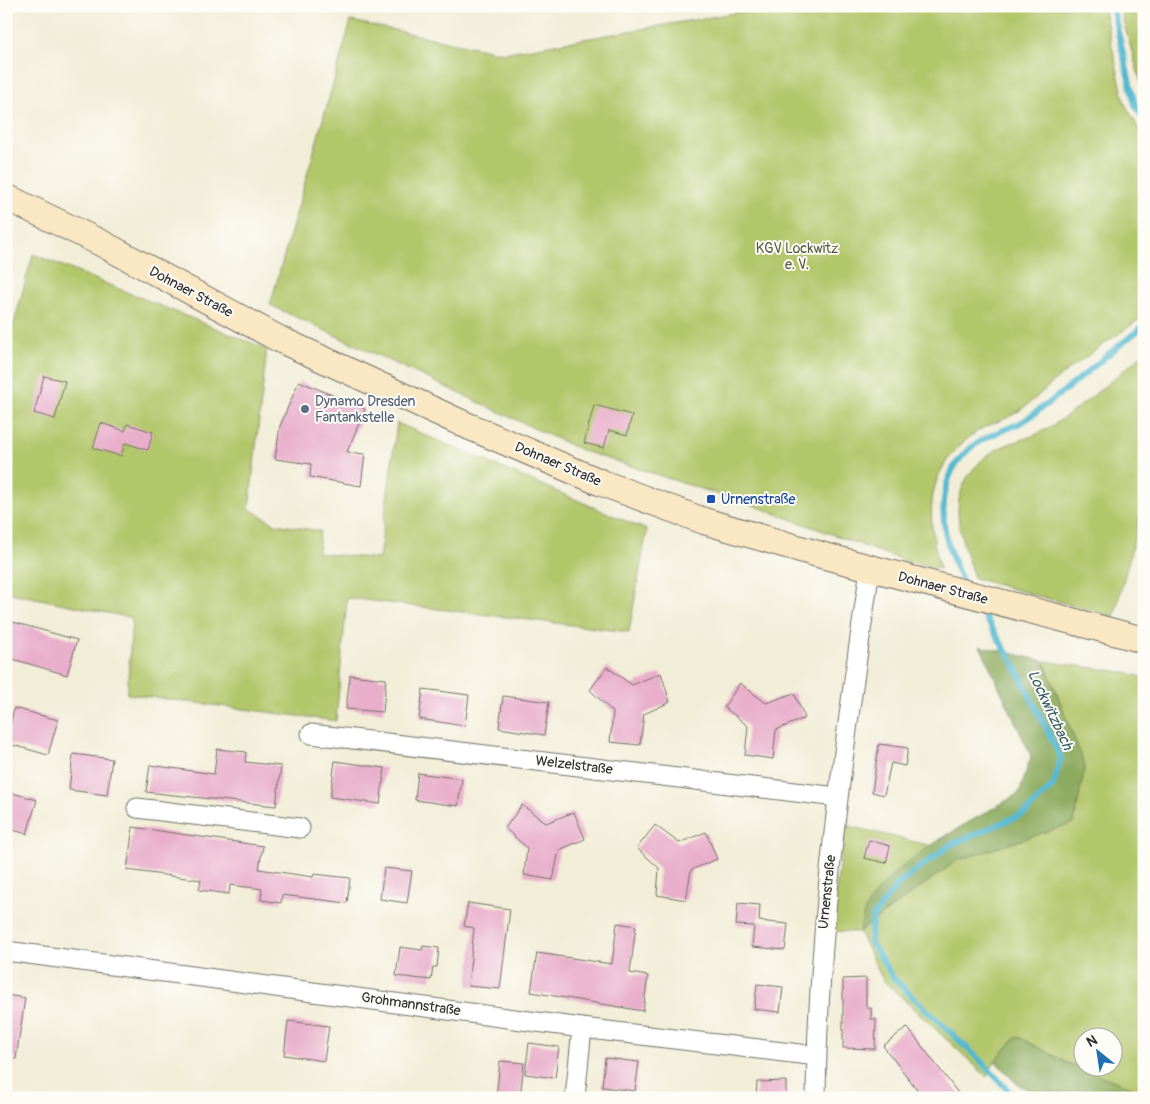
<svg xmlns="http://www.w3.org/2000/svg" width="1150" height="1104" font-family="Pangolin,sans-serif">
	<rect width="100%" height="100%" fill="#fdfcf7"/>
	<filter id="ink" filterUnits="userSpaceOnUse"><feTurbulence type="fractalNoise" baseFrequency=".02" numOctaves="2"/><feDisplacementMap in="SourceGraphic" scale="10" xChannelSelector="R" yChannelSelector="G"/><feConvolveMatrix kernelMatrix="1 2 1 2 8 2 1 2 1" color-interpolation-filters="sRGB"/></filter>
	<filter id="wash" filterUnits="userSpaceOnUse"><feTurbulence type="fractalNoise" baseFrequency=".0096" numOctaves="4" result="noise"/><feDisplacementMap in="SourceGraphic" scale="20" xChannelSelector="R" yChannelSelector="G"/><feGaussianBlur stdDeviation="1.12" result="paint"/><feColorMatrix in="noise" values="0 0 0 0 0 0 0 0 0 0 0 0 0 0 0 0 0 1.4 0 .05"/><feComposite in="paint" operator="in"/></filter>
	<g filter="url(#wash)">
		<rect width="100%" height="100%" fill="#f2edd7"/>
		<!-- green -->
		<path fill="#b2c66a" stroke="#6e784a" fill-rule="evenodd" d="M 774,6 L 1103,6 L 1125,104 L 1144,138 L 1144,316 C 1117,335 1089,354 1063,374 C 1048,386 1033,402 1016,413 C 1003,421 987,424 975,433 C 924,470 926,514 940,569 L 902,560 L 755,506 L 583,451 L 270,305 L 351,21 L 503,53 Z
			M 1121,6 L 1144,6 L 1144,94 L 1122,17 Z
			M 33,254 L 267,349 L 249,509 L 276,524 L 320,531 L 318,553 L 379,559 L 397,423 L 647,530 L 629,632 L 347,598 L 336,721 L 127,694 L 132,618 L 6,592 L 6,352 Z
			M 1144,353 L 1144,502 L 1114,617 L 974,578 C 959,531 942,492 988,455 C 1004,442 1029,440 1047,429 C 1082,407 1113,379 1144,353 Z
			M 1044,661 L 1122,672 L 1144,677 L 1144,1092 L 1067,1063 L 1017,1036 L 995,1061 L 987,1077 L 883,980 L 859,932 L 830,931 L 845,825 L 932,846 C 902,868 866,891 860,931 L 958,860 L 1022,840 L 1085,766 ZM 1082,1036 L 1112,1036 L 1112,1066 L 1082,1066 Z"/>
		<!-- forest -->
		<path fill="#8dab5e" stroke="#5c6b44" d="M 980,646 L 1044,661 L 1085,766 L 1074,823 L 958,860 L 859,931 C 862,924 863,913 867,906 C 896,857 972,822 1019,793 L 1031,756 Z
			M 1017,1036 L 1067,1063 L 1144,1092 L 1144,1098 L 1046,1098 L 1018,1085 L 995,1061 Z"/>
		<g fill="none" stroke-linecap="round" stroke-linejoin="round">
			<!-- stream -->
			<path stroke="#51b8d0" stroke-width="6" d="M 1112,6 L 1135,105 L 1144,120
				M 965,585 C 939,541 929,473 979,442 C 991,434 1005,430 1018,424 C 1027,420 1035,413 1043,407 C 1078,382 1109,352 1144,326
				M 977,604 L 1014,664 L 1061,758 L 1053,786 L 1025,813 L 950,845 L 898,884 L 873,917 L 870,941 L 894,979 L 983,1063 L 1015,1098"/>
		</g>
		<g id="blocks">
			<!-- building -->
			<path fill="#e8aecb" d="M 44,376 L 65,381 L 55,419 L 34,413 Z
				M 299,381 L 365,409 L 347,452 L 365,454 L 361,486 L 310,477 L 311,464 L 275,459 L 280,426 Z
				M 594,405 L 632,415 L 627,435 L 609,430 L 604,448 L 584,443 Z
				M 101,423 L 125,431 L 127,424 L 153,432 L 148,450 L 125,443 L 121,456 L 93,448 Z
				M 6,620 L 77,640 L 67,675 L 6,657 Z
				M 607,667 L 632,685 L 661,673 L 670,702 L 644,714 L 640,745 L 610,742 L 613,712 L 590,690 Z
				M 350,675 L 386,679 L 383,712 L 346,709 Z
				M 740,683 L 766,703 L 794,693 L 805,718 L 776,730 L 773,759 L 745,755 L 748,726 L 724,707 Z
				M 423,689 L 469,695 L 465,726 L 419,719 Z
				M 503,696 L 549,702 L 544,735 L 499,728 Z
				M 14,708 L 58,720 L 48,755 L 6,743 Z
				M 879,744 L 908,748 L 905,766 L 891,763 L 884,795 L 872,792 Z
				M 217,749 L 246,752 L 245,762 L 281,766 L 276,806 L 146,792 L 150,765 L 214,774 Z
				M 73,754 L 112,759 L 107,795 L 69,790 Z
				M 335,761 L 385,768 L 380,804 L 330,797 Z
				M 418,773 L 462,779 L 458,806 L 415,800 Z
				M 6,791 L 37,800 L 27,834 L 6,828 Z
				M 522,805 L 546,823 L 574,812 L 585,839 L 559,850 L 553,880 L 524,875 L 527,848 L 505,828 Z
				M 655,825 L 679,843 L 706,832 L 717,859 L 691,870 L 686,900 L 657,895 L 659,868 L 637,848 Z
				M 133,827 L 263,846 L 259,869 L 313,877 L 314,874 L 350,878 L 347,903 L 282,895 L 281,903 L 261,900 L 262,889 L 230,885 L 229,894 L 199,890 L 201,880 L 127,870 Z
				M 869,840 L 890,846 L 886,863 L 864,858 Z
				M 384,868 L 412,871 L 407,903 L 380,899 Z
				M 468,903 L 510,909 L 500,989 L 468,986 L 474,928 L 464,926 Z
				M 738,903 L 760,905 L 759,921 L 788,924 L 785,950 L 752,947 L 754,926 L 736,925 Z
				M 617,923 L 636,926 L 630,973 L 648,976 L 643,1011 L 531,992 L 537,953 L 612,964 Z
				M 423,946 L 439,948 L 437,967 L 433,967 L 431,980 L 396,976 L 400,947 L 422,950 Z
				M 866,978 L 866,1008 L 871,1008 L 871,1019 L 876,1019 L 875,1049 L 843,1048 L 843,979 Z
				M 757,984 L 783,987 L 780,1012 L 754,1009 Z
				M 6,995 L 25,998 L 16,1059 L 6,1058 Z
				M 288,1021 L 329,1026 L 324,1061 L 284,1055 Z
				M 907,1027 L 928,1054 L 962,1098 L 924,1098 L 883,1046 Z
				M 529,1043 L 559,1047 L 555,1078 L 525,1074 Z
				M 605,1058 L 639,1062 L 635,1091 L 602,1087 Z
				M 500,1061 L 524,1063 L 520,1098 L 496,1098 Z
				M 786,1081 L 786,1098 L 756,1098 L 757,1082 Z"/>
		</g>
	</g>
	<g filter="url(#ink)">
		<use href="#blocks" fill-opacity="0" stroke="#716f67" stroke-width="1"/>
		<g fill="none" stroke-linecap="round" stroke-linejoin="round">
			<!-- street casing -->
			<g stroke="#716f67" stroke-width="21">
				<path id="street" d="M 311,734 L 837,797
					M 137,808 L 300,828
					M 6,951 L 582,1028 L 817,1056
					M 575,1098 L 582,1028
					M 816,1098 C 818,920 844,745 870,569"/>
			</g>
			<!-- secondary casing -->
			<g stroke="#716f67" stroke-width="28">
				<path id="secondary" d="M 6,197 L 103,244 L 279,339 L 468,426 L 602,483 L 704,521 L 821,555 L 1144,640"/>
			</g>
			<!-- street -->
			<use href="#street" stroke="#fff" stroke-width="19"/>
			<!-- secondary -->
			<use href="#secondary" stroke="#fae7c3" stroke-width="26"/>
		</g>
	</g>
	<!-- markers -->
	<circle fill="#5c6f8a" stroke="#fdfcf7" stroke-width="2" cx="305" cy="409" r="5"/>
	<rect fill="#1a4fb4" stroke="#fdfcf7" stroke-width="2" x="706" y="494" width="10" height="10" rx="2.5"/>
	<g text-anchor="middle" dominant-baseline="central" stroke-width="4" stroke-linejoin="round" paint-order="stroke">
		<!-- park labels -->
		<g font-size="14" fill="#545a3e" stroke="#fdfcf7">
			<text x="797" y="248">KGV Lockwitz<tspan x="797" dy="16">e. V.</tspan></text>
		</g>
		<!-- street labels -->
		<g font-size="14" fill="#2b2b2b" stroke="#fdfcf7">
			<text transform="translate(191 292) rotate(28)">Dohnaer Straße</text>
			<text transform="translate(558 464) rotate(23)">Dohnaer Straße</text>
			<text transform="translate(943 588) rotate(15)">Dohnaer Straße</text>
			<text transform="translate(574 765) rotate(7)">Welzelstraße</text>
			<text transform="translate(827 892) rotate(-84)">Urnenstraße</text>
			<text transform="translate(411 1004) rotate(8)">Grohmannstraße</text>
		</g>
		<!-- service labels -->
		<g font-size="14" fill="#4e5e75" stroke="#fdfcf7" text-anchor="start">
			<text x="315" y="401">Dynamo Dresden<tspan x="315" dy="16">Fantankstelle</tspan></text>
		</g>
		<!-- transit labels -->
		<g font-size="14" fill="#164399" stroke="#fdfcf7" text-anchor="start">
			<text x="721" y="499">Urnenstraße</text>
		</g>
		<!-- water labels -->
		<g font-size="15" font-style="italic" fill="#385c65" stroke="#fdfcf7">
			<text transform="translate(1050 710) rotate(65)">Lockwitzbach</text>
		</g>
	</g>
	<!-- margin -->
	<rect width="1150" height="1104" fill="none" stroke="#fdfcf7" stroke-width="25"/>
	<!-- north arrow -->
	<g transform="translate(1098 1052) rotate(330)"><circle r="24" fill="#fdfcf7" stroke="#a9a8a5"/>
	<path d="M0-4L9 19L0 12L-9 19Z" fill="#1f6fb2"/>
	<text y="-8" font-size="14" font-weight="bold" text-anchor="middle" fill="#2b2b2b">N</text>
	</g>
</svg>
